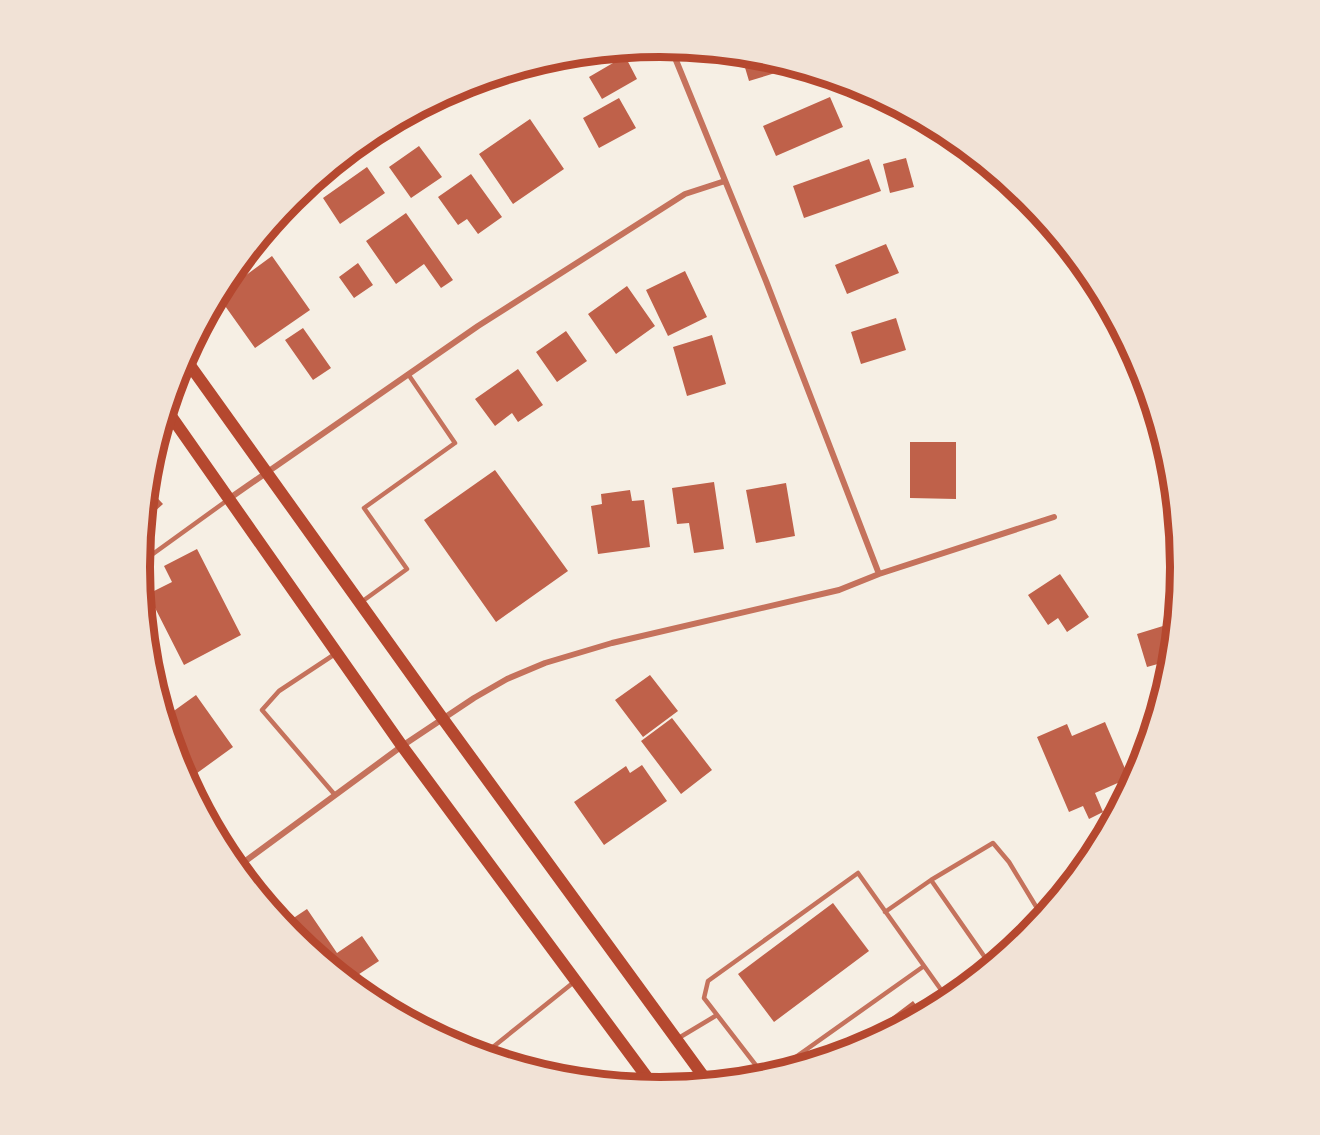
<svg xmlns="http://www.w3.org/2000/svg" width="1320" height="1135" font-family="'Roboto Serif',serif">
	<rect width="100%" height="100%" fill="#f6efe4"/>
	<!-- building -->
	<path fill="#bf614a" d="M 741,54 L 762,57 L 795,67 L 749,81 Z
		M 625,56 L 637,79 L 602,99 L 589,77 Z
		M 830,97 L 843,127 L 776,156 L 763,126 Z
		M 619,98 L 636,128 L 599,148 L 583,118 Z
		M 530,119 L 564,169 L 513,204 L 479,154 Z
		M 419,146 L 442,177 L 411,198 L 389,167 Z
		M 906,158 L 914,187 L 890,193 L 883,164 Z
		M 869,159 L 881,191 L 804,218 L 793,186 Z
		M 367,167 L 385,193 L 340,224 L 323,198 Z
		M 471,174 L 502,217 L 478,234 L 467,219 L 458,225 L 438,197 Z
		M 301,192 L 306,199 L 274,222 L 292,199 Z
		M 406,213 L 453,280 L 441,288 L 424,264 L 396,284 L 366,241 Z
		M 886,244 L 899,273 L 847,294 L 835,265 Z
		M 272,256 L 310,310 L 255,348 L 218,296 Z
		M 358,263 L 373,285 L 354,298 L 339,277 Z
		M 685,271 L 707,317 L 668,336 L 646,290 Z
		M 627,286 L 655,326 L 616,354 L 588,314 Z
		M 896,318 L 906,350 L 861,364 L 851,332 Z
		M 303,328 L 331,368 L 313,380 L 285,340 Z
		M 566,331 L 587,361 L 557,382 L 536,352 Z
		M 712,335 L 726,384 L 687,396 L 673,347 Z
		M 518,369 L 543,405 L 518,422 L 512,413 L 495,426 L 475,399 Z
		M 910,442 L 956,442 L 956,499 L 910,498 Z
		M 495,470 L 568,571 L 496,622 L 424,520 Z
		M 714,482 L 724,549 L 694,553 L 689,523 L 677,524 L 672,488 Z
		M 786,483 L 795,536 L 756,543 L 746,490 Z
		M 147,487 L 163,504 L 143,522 Z
		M 630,490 L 632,501 L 644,500 L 650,547 L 598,554 L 591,506 L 602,504 L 601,494 Z
		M 197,549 L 241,635 L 184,665 L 148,594 L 172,582 L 164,566 Z
		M 1060,574 L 1089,617 L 1067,632 L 1058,618 L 1048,625 L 1028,595 Z
		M 1176,622 L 1172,660 L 1147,667 L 1137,634 Z
		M 650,675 L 678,711 L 643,737 L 615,700 Z
		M 196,695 L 233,747 L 193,776 L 173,748 L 164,718 Z
		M 672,718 L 712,770 L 681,794 L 641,741 Z
		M 1105,722 L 1129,778 L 1095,793 L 1103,812 L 1089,819 L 1083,806 L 1069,812 L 1037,737 L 1067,724 L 1072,736 Z
		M 642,765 L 667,801 L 604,845 L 574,802 L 626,766 L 630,773 Z
		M 833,903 L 869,951 L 774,1022 L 738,974 Z
		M 307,909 L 337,953 L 362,936 L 379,961 L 347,982 L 333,967 L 332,969 L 291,936 L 283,925 Z
		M 913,1001 L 924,1015 L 859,1049 L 844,1053 Z"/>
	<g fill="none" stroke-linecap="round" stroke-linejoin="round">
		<!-- service -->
		<path stroke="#c5725c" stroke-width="4.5" d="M 139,564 L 229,499
			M 360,603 L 407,569 L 364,508 L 455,443 L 408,374
			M 335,654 L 279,691 L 262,710 L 335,795
			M 931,880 L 991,966
			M 885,912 L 931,880 L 993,843 L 1009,862 L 1043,918
			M 677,1039 L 717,1015
			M 483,1055 L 574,982
			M 769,1076 L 924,966
			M 765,1077 L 704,998 L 708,981 L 858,873 L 949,1001"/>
		<!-- minor -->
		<path stroke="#c5725c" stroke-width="6" d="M 671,48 L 766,281 L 879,574
			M 230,498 L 478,326 L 685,194 L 725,181
			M 236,868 L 402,746 L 474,698 L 507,679 L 545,663 L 612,643 L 839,590 L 879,574 L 1054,517"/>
		<!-- secondary -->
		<path stroke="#b5482f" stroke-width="12" d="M 184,357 L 443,719 L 709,1084
			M 166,409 L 402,746 L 655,1088"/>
	</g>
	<!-- crop -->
	<path d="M0 0H1320V1135H0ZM150 567a510 510 0 1 1 1020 0a510 510 0 1 1-1020 0Z" fill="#f1e2d6" fill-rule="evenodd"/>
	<path fill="none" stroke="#b5482f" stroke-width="8" d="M150 567a510 510 0 1 1 1020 0a510 510 0 1 1-1020 0Z"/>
</svg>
